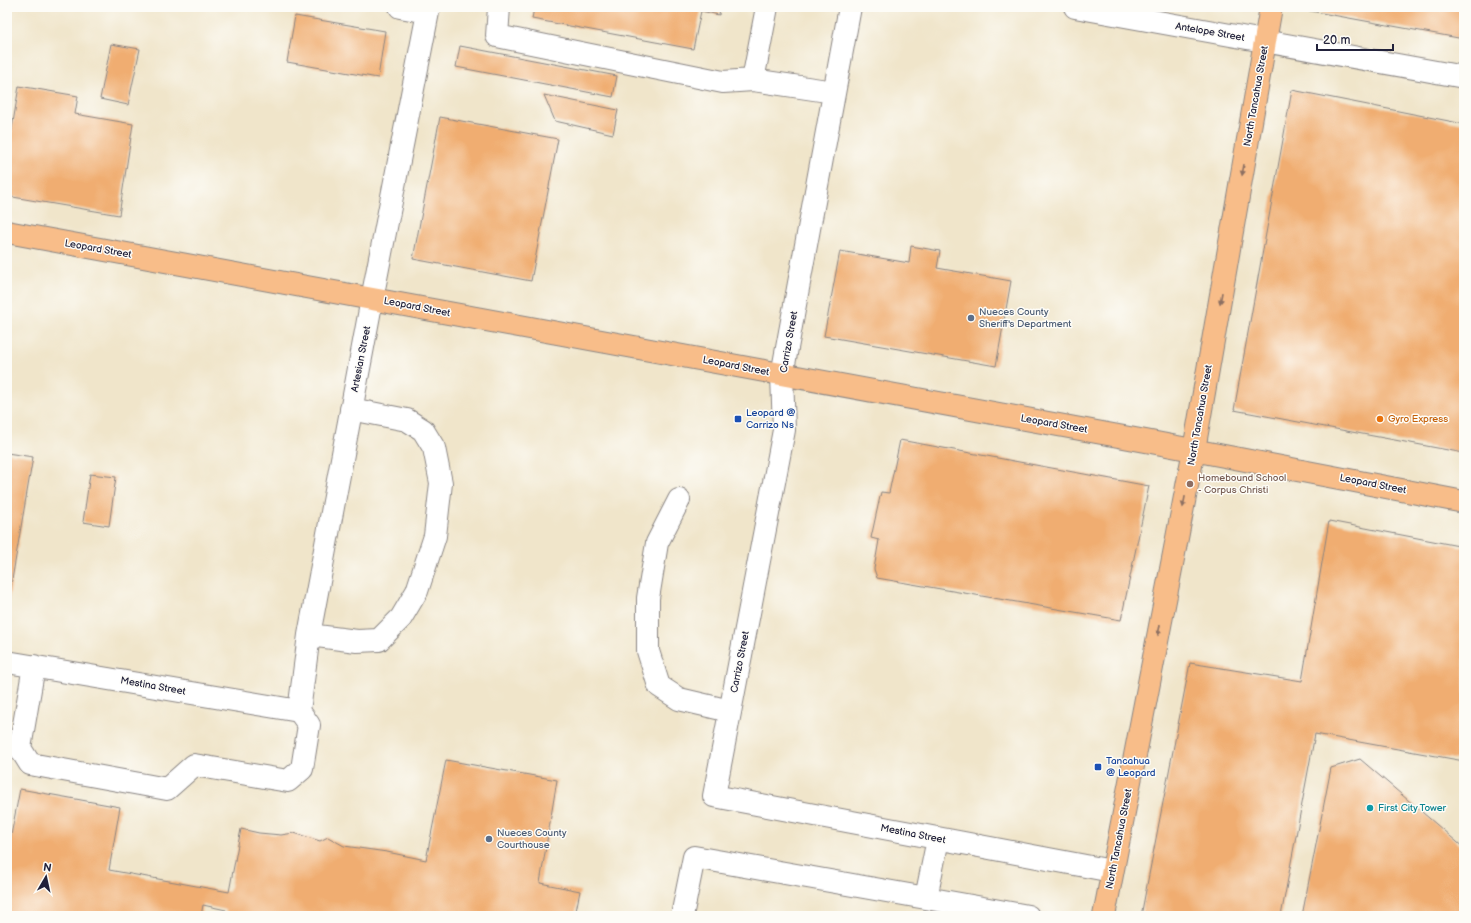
<svg xmlns="http://www.w3.org/2000/svg" width="1471" height="923" font-family="'Balsamiq Sans',sans-serif">
	<rect width="100%" height="100%" fill="#fdfcf7"/>
	<filter id="ink" filterUnits="userSpaceOnUse"><feTurbulence type="fractalNoise" baseFrequency=".025" numOctaves="2"/><feDisplacementMap in="SourceGraphic" scale="8" xChannelSelector="R" yChannelSelector="G"/><feConvolveMatrix kernelMatrix="1 2 1 2 8 2 1 2 1" color-interpolation-filters="sRGB"/></filter>
	<filter id="wash" filterUnits="userSpaceOnUse"><feTurbulence type="fractalNoise" baseFrequency=".012" numOctaves="4" result="noise"/><feDisplacementMap in="SourceGraphic" scale="16" xChannelSelector="R" yChannelSelector="G"/><feGaussianBlur stdDeviation="0.9" result="paint"/><feColorMatrix in="noise" values="0 0 0 0 0 0 0 0 0 0 0 0 0 0 0 0 0 1.4 0 .05"/><feComposite in="paint" operator="in"/></filter>
	<g filter="url(#wash)">
		<rect width="100%" height="100%" fill="#f0e5ca"/>
		<g id="blocks">
			<!-- building -->
			<path fill="#f0ad71" d="M 534,7 L 720,7 L 719,15 L 701,11 L 693,49 L 532,19 Z
				M 1306,7 L 1464,7 L 1464,39 L 1305,10 Z
				M 295,16 L 385,31 L 378,78 L 287,62 Z
				M 111,44 L 140,49 L 128,105 L 100,99 Z
				M 460,46 L 617,76 L 613,97 L 456,67 Z
				M 19,86 L 78,96 L 75,114 L 133,124 L 119,215 L 7,196 L 7,159 Z
				M 1292,90 L 1464,124 L 1464,453 L 1234,410 Z
				M 544,95 L 618,110 L 613,134 L 555,121 Z
				M 440,117 L 558,139 L 531,281 L 413,259 Z
				M 911,246 L 940,251 L 937,268 L 1011,281 L 996,366 L 824,336 L 840,251 L 909,263 Z
				M 900,440 L 1149,486 L 1121,620 L 877,578 L 874,569 L 879,540 L 871,538 L 881,492 L 889,493 Z
				M 7,453 L 33,457 L 8,603 L 7,603 Z
				M 90,474 L 116,477 L 109,526 L 83,522 Z
				M 1329,521 L 1464,547 L 1464,761 L 1315,734 L 1281,916 L 1141,916 L 1190,663 L 1302,681 Z
				M 1360,759 L 1464,848 L 1464,912 L 1451,916 L 1302,916 L 1331,768 Z
				M 446,760 L 557,780 L 540,883 L 580,891 L 575,916 L 225,916 L 226,910 L 203,905 L 201,916 L 7,916 L 7,856 L 20,789 L 120,807 L 109,870 L 229,892 L 241,829 L 259,833 L 281,835 L 294,833 L 320,841 L 328,837 L 344,846 L 387,852 L 426,860 Z"/>
		</g>
	</g>
	<g filter="url(#ink)">
		<use href="#blocks" fill-opacity="0" stroke="#898482" stroke-width="1"/>
		<g fill="none" stroke-linecap="round" stroke-linejoin="round">
			<!-- minor casing -->
			<g stroke="#898482" stroke-width="24">
				<path id="minor" d="M 400,7 L 428,12
					M 499,7 L 497,36 L 723,82 L 753,80
					M 767,7 L 753,80 L 834,92
					M 850,7 L 782,375 L 784,430 L 714,796 L 1112,871
					M 1075,7 L 1464,77
					M 679,500 L 657,543 L 648,598 L 648,651 L 659,686 L 679,699 L 730,711
					M 309,635 L 357,641 L 379,640 L 401,618 L 417,591 L 435,536 L 441,483 L 434,448 L 423,430 L 407,420 L 351,409
					M 7,662 L 299,711
					M 34,666 L 20,748 L 30,764 L 167,789 L 194,765 L 288,781 L 302,769 L 309,725 L 299,711
					M 299,711 L 309,635 L 372,299 L 429,7
					M 926,898 L 938,839
					M 682,916 L 694,857 L 1028,916"/>
			</g>
			<!-- major casing -->
			<g stroke="#898482" stroke-width="24">
				<path id="major" d="M 7,232 L 1151,442 L 1464,502
					M 1104,916 L 1194,450 L 1271,7"/>
			</g>
			<!-- minor -->
			<use href="#minor" stroke="#fff" stroke-width="22"/>
			<!-- major -->
			<use href="#major" stroke="#f8bd89" stroke-width="22"/>
		</g>
		<!-- one-way arrows -->
		<defs><path id="oneway-solid" d="M-6-.8H1V-3.2L6.5 0L1 3.2V.8H-6Z"/></defs>
		<g fill="#8d7062">
			<use href="#oneway-solid" transform="translate(1243 170) rotate(100)"/>
			<use href="#oneway-solid" transform="translate(1221 298) rotate(100)"/>
			<use href="#oneway-solid" transform="translate(1184 502) rotate(101)"/>
			<use href="#oneway-solid" transform="translate(1159 630) rotate(101)"/>
		</g>
	</g>
	<!-- markers -->
	<g fill="#5c6f8a" stroke="#fdfcf7" stroke-width="1.5">
		<circle cx="971" cy="318" r="4"/>
		<circle cx="489" cy="839" r="4"/>
	</g>
	<g fill="#1a4fb4" stroke="#fdfcf7" stroke-width="1.5">
		<rect x="734" y="415" width="8" height="8" rx="2"/>
		<rect x="1094" y="763" width="8" height="8" rx="2"/>
	</g>
	<circle fill="#e8710a" stroke="#fdfcf7" stroke-width="1.5" cx="1380" cy="419" r="4"/>
	<circle fill="#8d6e63" stroke="#fdfcf7" stroke-width="1.5" cx="1190" cy="484" r="4"/>
	<circle fill="#0f9aa8" stroke="#fdfcf7" stroke-width="1.5" cx="1370" cy="808" r="4"/>
	<g text-anchor="middle" dominant-baseline="central" stroke-width="3" stroke-linejoin="round" paint-order="stroke">
		<!-- street labels -->
		<g font-size="10" fill="#22223b" stroke="#fdfcf7">
			<text transform="translate(1210 32) rotate(10)">Antelope Street</text>
			<text transform="translate(1256 96) rotate(-80)">North Tancahua Street</text>
			<text transform="translate(98 249) rotate(10)">Leopard Street</text>
			<text transform="translate(417 307) rotate(11)">Leopard Street</text>
			<text transform="translate(789 342) rotate(-80)">Carrizo Street</text>
			<text transform="translate(361 359) rotate(-79)">Artesian Street</text>
			<text transform="translate(736 366) rotate(11)">Leopard Street</text>
			<text transform="translate(1200 415) rotate(-80)">North Tancahua Street</text>
			<text transform="translate(1054 424) rotate(10)">Leopard Street</text>
			<text transform="translate(1373 484) rotate(11)">Leopard Street</text>
			<text transform="translate(740 662) rotate(-79)">Carrizo Street</text>
			<text transform="translate(153 686) rotate(10)">Mestina Street</text>
			<text transform="translate(913 834) rotate(11)">Mestina Street</text>
			<text transform="translate(1119 839) rotate(-79)">North Tancahua Street</text>
		</g>
		<!-- service labels -->
		<g font-size="10" fill="#4e5e75" stroke="#fdfcf7" text-anchor="start">
			<text x="979" y="312">Nueces County<tspan x="979" dy="12">Sheriff's Department</tspan></text>
			<text x="497" y="833">Nueces County<tspan x="497" dy="12">Courthouse</tspan></text>
		</g>
		<!-- transit labels -->
		<g font-size="10" fill="#164399" stroke="#fdfcf7" text-anchor="start">
			<text x="746" y="413">Leopard @<tspan x="746" dy="12">Carrizo Ns</tspan></text>
			<text x="1106" y="761">Tancahua<tspan x="1106" dy="12">@ Leopard</tspan></text>
		</g>
		<!-- food labels -->
		<g font-size="10" fill="#c56008" stroke="#fdfcf7" text-anchor="start">
			<text x="1388" y="419">Gyro Express</text>
		</g>
		<!-- education labels -->
		<g font-size="10" fill="#785e54" stroke="#fdfcf7" text-anchor="start">
			<text x="1198" y="478">Homebound School<tspan x="1198" dy="12">- Corpus Christi</tspan></text>
		</g>
		<!-- culture labels -->
		<g font-size="10" fill="#0d838f" stroke="#fdfcf7" text-anchor="start">
			<text x="1378" y="808">First City Tower</text>
		</g>
	</g>
	<!-- margin -->
	<rect width="1471" height="923" fill="none" stroke="#fdfcf7" stroke-width="24"/>
	<!-- north arrow -->
	<g transform="translate(46 877) rotate(9)" stroke="#fdfcf7" stroke-width="3" paint-order="stroke">
	<path d="M0-3L7 15L0 10L-7 15Z" fill="#22223b"/>
	<text y="-6" font-size="11" font-weight="bold" text-anchor="middle" fill="#22223b">N</text>
	</g>
	<!-- scale -->
	<path d="M1317 44v6h76v-6" fill="none" stroke="#22223b" stroke-width="2"/>
	<text x="1323" y="44" font-size="12" fill="#22223b" stroke="#fdfcf7" stroke-width="3" paint-order="stroke">20 m</text>
</svg>
